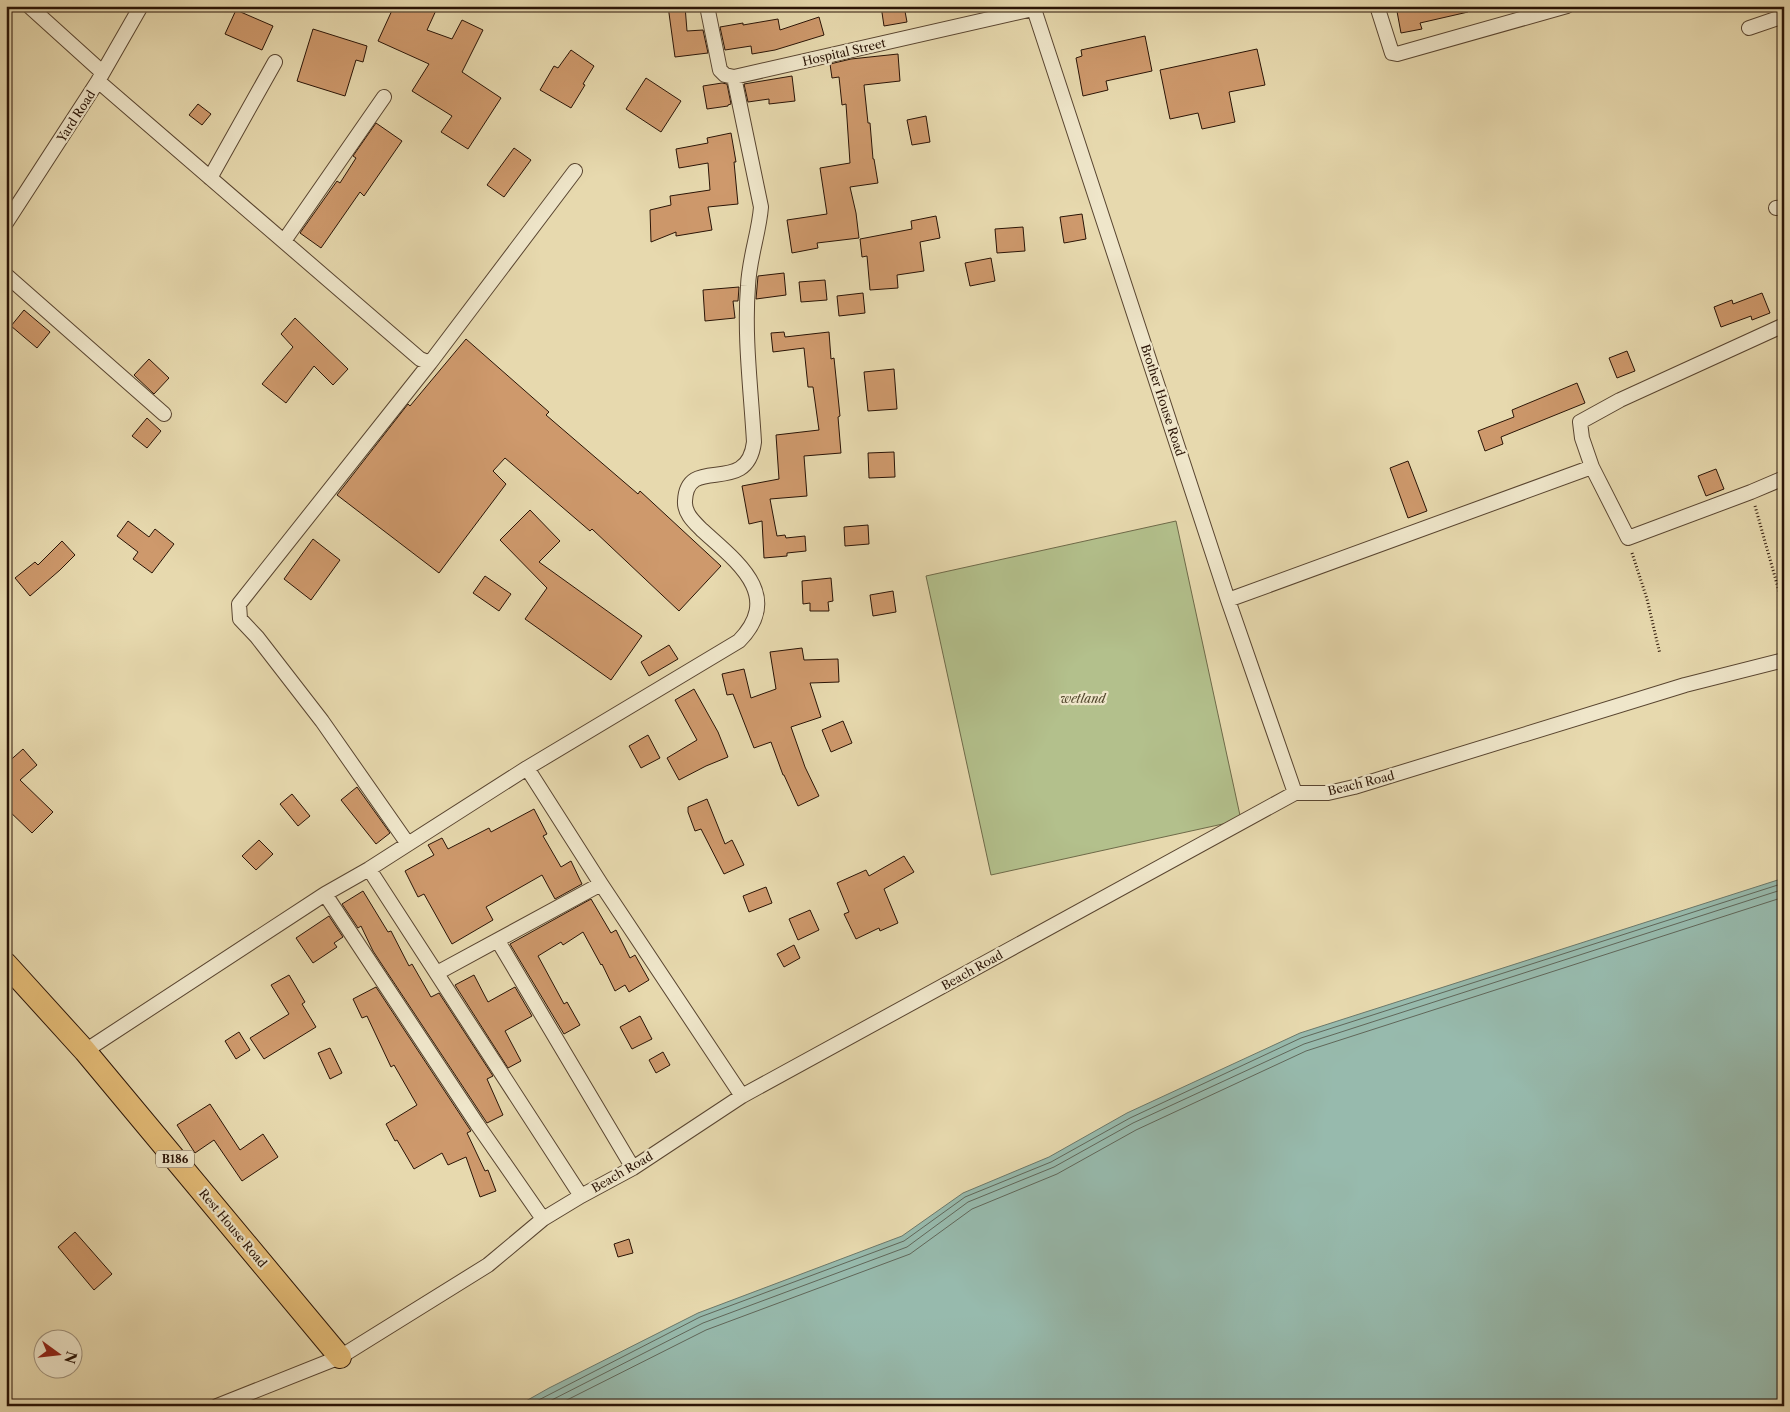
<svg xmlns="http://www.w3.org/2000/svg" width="1790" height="1412" font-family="'Libre Caslon Text',serif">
	<rect width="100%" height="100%" fill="#e7d9ae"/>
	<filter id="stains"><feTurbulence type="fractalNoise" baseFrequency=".004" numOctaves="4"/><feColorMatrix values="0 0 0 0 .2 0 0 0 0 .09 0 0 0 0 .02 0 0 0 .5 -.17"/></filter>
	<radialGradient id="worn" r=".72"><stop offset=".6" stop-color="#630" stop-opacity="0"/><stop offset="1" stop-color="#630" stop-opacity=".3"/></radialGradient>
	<!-- green -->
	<path fill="#b3c08c" stroke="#6e6a49" d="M 1176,521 L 1241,820 L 991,875 L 926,576 Z"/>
	<!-- water -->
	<path fill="#97baad" stroke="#6b786a" d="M 1784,878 L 1784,1406 L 517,1406 L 549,1388 L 698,1313 L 902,1236 L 963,1193 L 1049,1157 L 1127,1113 L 1300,1033 Z"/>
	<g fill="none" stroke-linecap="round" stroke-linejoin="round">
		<!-- shore -->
		<path stroke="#60675a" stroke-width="1" d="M 527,1406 L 700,1317 L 904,1241 L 965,1197 L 1051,1162 L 1130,1118 L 1301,1038 L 1784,883
			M 540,1406 L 703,1323 L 907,1247 L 968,1202 L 1054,1167 L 1133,1123 L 1304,1044 L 1784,889
			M 555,1406 L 706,1330 L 910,1254 L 972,1209 L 1057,1174 L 1136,1130 L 1306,1051 L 1784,897"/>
	</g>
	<!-- building -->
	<path fill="#ce996c" stroke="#2a1406" d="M 394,6 L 438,6 L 427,30 L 452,39 L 462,20 L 483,30 L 462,72 L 501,98 L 468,149 L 441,132 L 452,116 L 412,91 L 429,64 L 378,41 Z
		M 668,6 L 685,6 L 687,31 L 703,30 L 708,53 L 675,57 Z
		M 881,6 L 904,6 L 907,22 L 884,26 Z
		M 1396,6 L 1467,6 L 1468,12 L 1420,23 L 1422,29 L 1401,33 Z
		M 236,10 L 273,26 L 262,50 L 225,34 Z
		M 819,17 L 824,35 L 775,50 L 752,54 L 751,46 L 725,50 L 720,27 L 743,23 L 743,25 L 778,19 L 780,30 Z
		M 313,29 L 367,46 L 363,62 L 356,60 L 345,96 L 297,81 Z
		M 1145,36 L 1152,71 L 1106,81 L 1108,90 L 1083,96 L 1076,58 L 1082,56 L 1081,50 Z
		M 1257,49 L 1265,85 L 1229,92 L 1235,122 L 1202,129 L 1198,113 L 1170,119 L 1160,70 Z
		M 571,50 L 594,66 L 583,84 L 585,85 L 571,108 L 540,90 L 554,66 L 558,68 Z
		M 898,54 L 900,81 L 864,85 L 868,123 L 870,123 L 873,159 L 874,159 L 878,183 L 850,187 L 856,213 L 859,238 L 817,243 L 818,248 L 792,253 L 787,220 L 827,214 L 820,168 L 850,163 L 846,104 L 842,105 L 839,77 L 832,78 L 830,64 L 851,59 Z
		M 792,76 L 795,101 L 769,104 L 769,99 L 748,102 L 744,84 Z
		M 646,78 L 681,101 L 661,132 L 626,109 Z
		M 722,83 L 727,84 L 731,104 L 728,105 L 728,106 L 707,109 L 703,86 Z
		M 198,104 L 211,114 L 202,125 L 189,115 Z
		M 926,116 L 930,142 L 912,145 L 907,120 Z
		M 376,123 L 402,141 L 364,196 L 360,192 L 321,248 L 300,233 L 337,181 L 340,183 L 356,158 L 353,156 Z
		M 731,133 L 736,162 L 734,162 L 738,204 L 708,207 L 712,230 L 676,236 L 676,232 L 651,242 L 650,210 L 671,205 L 670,196 L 710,190 L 708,163 L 679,168 L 676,149 L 708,143 L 707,138 Z
		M 514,148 L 531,160 L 504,197 L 487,185 Z
		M 1082,214 L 1086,239 L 1064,243 L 1060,217 Z
		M 936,216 L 940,238 L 920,242 L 924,271 L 897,275 L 898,288 L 870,290 L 867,256 L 862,257 L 860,239 L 912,229 L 911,221 Z
		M 1023,227 L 1025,251 L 997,253 L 995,229 Z
		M 991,258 L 995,281 L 970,286 L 965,263 Z
		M 784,273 L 786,295 L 756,299 L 758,276 Z
		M 825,280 L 827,300 L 801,302 L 799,282 Z
		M 739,287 L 738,301 L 733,301 L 735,318 L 705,321 L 703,290 Z
		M 863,293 L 865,313 L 839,316 L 837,296 Z
		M 1762,293 L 1770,313 L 1752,320 L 1751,316 L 1721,327 L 1714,307 L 1732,300 L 1733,304 Z
		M 24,310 L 50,332 L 37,348 L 11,326 Z
		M 295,318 L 348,369 L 333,385 L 314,366 L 286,403 L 262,384 L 293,347 L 281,334 Z
		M 784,332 L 785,337 L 829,332 L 831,359 L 834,358 L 840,416 L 838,417 L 841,453 L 804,456 L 807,496 L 770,499 L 777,536 L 785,535 L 786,538 L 805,536 L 806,551 L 787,553 L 787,556 L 764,558 L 762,521 L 749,524 L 742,486 L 779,479 L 776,435 L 819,430 L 813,387 L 808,387 L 804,348 L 773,352 L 771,333 Z
		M 466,339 L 549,412 L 546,415 L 638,494 L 640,491 L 721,566 L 679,611 L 592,529 L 590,531 L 505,458 L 493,471 L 506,484 L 439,573 L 337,495 L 408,404 L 410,406 Z
		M 1627,351 L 1635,371 L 1617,378 L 1609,358 Z
		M 149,359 L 169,378 L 154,394 L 134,375 Z
		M 894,369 L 897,409 L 868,411 L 864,372 Z
		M 1577,383 L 1585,403 L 1501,437 L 1503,444 L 1485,451 L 1478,431 L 1514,417 L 1512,410 Z
		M 147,418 L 161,431 L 147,448 L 132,436 Z
		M 894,452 L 895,477 L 869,478 L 868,453 Z
		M 1408,461 L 1427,511 L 1408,518 L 1390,468 Z
		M 1716,469 L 1724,489 L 1706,496 L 1698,476 Z
		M 530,510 L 560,541 L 539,562 L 642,636 L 611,680 L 525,619 L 547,588 L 500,540 Z
		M 128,521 L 149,537 L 155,529 L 174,544 L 152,573 L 133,559 L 138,552 L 117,536 Z
		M 868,525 L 869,544 L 845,546 L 844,527 Z
		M 313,539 L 340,560 L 311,600 L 284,579 Z
		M 62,541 L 75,555 L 60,570 L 30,596 L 15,578 L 35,562 L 38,565 Z
		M 485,576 L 511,594 L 499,611 L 473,593 Z
		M 831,578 L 833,601 L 828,602 L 829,611 L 810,611 L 810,603 L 803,604 L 802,581 Z
		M 893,591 L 896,612 L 873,616 L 870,595 Z
		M 669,645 L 678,659 L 649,676 L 641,662 Z
		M 802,648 L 804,660 L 838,659 L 839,682 L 810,683 L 821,717 L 791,727 L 805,767 L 819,796 L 798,806 L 784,775 L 783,775 L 771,742 L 754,748 L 733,694 L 727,695 L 722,674 L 744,669 L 751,698 L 776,689 L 770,652 Z
		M 694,689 L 718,732 L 728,757 L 706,766 L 679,780 L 667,758 L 697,740 L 675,700 Z
		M 843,721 L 852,743 L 831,752 L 822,730 Z
		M 648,735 L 660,758 L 641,768 L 629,746 Z
		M 23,749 L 37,765 L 20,780 L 53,812 L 32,833 L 6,808 L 6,764 Z
		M 357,787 L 390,833 L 376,844 L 341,800 Z
		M 292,794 L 310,816 L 298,826 L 280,804 Z
		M 707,799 L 725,844 L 732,840 L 744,865 L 724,874 L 701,829 L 695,831 L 688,812 L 688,807 Z
		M 534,809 L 547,834 L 543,836 L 561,867 L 571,861 L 582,884 L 555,899 L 542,875 L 486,907 L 493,920 L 452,944 L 424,894 L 418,897 L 405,871 L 434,855 L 428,845 L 442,838 L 448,849 L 489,828 L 491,832 Z
		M 259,840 L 273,854 L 256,870 L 242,856 Z
		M 904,856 L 914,872 L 884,889 L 898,923 L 880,931 L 879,928 L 856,939 L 844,914 L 849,912 L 837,883 L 866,870 L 869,876 Z
		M 766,887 L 772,903 L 749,912 L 743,896 Z
		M 363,891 L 388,932 L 391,931 L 409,966 L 412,964 L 431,997 L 439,993 L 493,1076 L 487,1079 L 503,1115 L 487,1123 L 373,951 L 361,926 L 358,928 L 342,904 Z
		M 591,899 L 611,933 L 616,930 L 630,958 L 635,955 L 649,980 L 629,992 L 625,985 L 615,991 L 602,964 L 601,965 L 583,932 L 563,945 L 561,942 L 538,956 L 564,1004 L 567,1002 L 580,1025 L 564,1034 L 510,944 Z
		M 810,910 L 819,930 L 798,940 L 789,919 Z
		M 329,916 L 343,937 L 334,943 L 337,947 L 313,963 L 296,938 Z
		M 794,945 L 800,958 L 784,967 L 777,954 Z
		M 289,975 L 305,1002 L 302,1004 L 316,1027 L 264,1059 L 250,1038 L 289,1014 L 271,985 Z
		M 474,975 L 488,1002 L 515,987 L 532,1016 L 505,1031 L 521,1061 L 508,1068 L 455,985 Z
		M 376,987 L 471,1131 L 467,1133 L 485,1171 L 488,1170 L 496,1191 L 480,1197 L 466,1157 L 448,1165 L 442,1153 L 414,1169 L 397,1140 L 395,1141 L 386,1124 L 417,1105 L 394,1065 L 391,1067 L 367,1016 L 362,1018 L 353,999 Z
		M 640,1016 L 652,1039 L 632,1049 L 620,1027 Z
		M 239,1032 L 250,1050 L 236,1059 L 225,1041 Z
		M 330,1048 L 342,1073 L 330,1079 L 318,1053 Z
		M 663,1052 L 670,1065 L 656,1073 L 649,1060 Z
		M 210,1104 L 240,1150 L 263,1134 L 278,1157 L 242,1181 L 214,1140 L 195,1153 L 177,1125 Z
		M 75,1232 L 112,1274 L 94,1290 L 58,1247 Z
		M 629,1239 L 633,1253 L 618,1257 L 614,1244 Z"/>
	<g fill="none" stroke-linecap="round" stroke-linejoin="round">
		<!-- minor casing -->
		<g stroke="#594530" stroke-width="16">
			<path id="minor" d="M 29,6 L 102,72
				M 707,6 L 720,70 L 725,75 L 734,77 L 1033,9
				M 1033,6 L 1228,600 L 1295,793
				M 1377,6 L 1392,53 L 1397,54 L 1567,6
				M 1749,28 L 1784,16
				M 98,81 L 420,359 L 430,363 L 575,171
				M 210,178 L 275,62
				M 1776,208 L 1784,207
				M 6,223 L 98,81 L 141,6
				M 284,241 L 384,97
				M 6,275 L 164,414
				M 1592,467 L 1628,538 L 1751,492 L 1784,478
				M 1228,600 L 1592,467 L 1582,438 L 1580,422 L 1620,400 L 1784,325
				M 527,768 L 739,641 C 784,595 736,561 702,530 C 694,522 684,513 685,501 C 687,453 747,498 754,442 C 751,390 744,337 748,286 C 749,259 759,233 761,207 L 734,77
				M 408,844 L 322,721 L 257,637 L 240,619 L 239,604 L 430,363
				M 369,869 L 581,1196
				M 325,894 L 477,1124 L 543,1219
				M 498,941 L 633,1168
				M 437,973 L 601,884
				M 85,1051 L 325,894 L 369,869 L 527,768 L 601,884 L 742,1096
				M 217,1406 L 340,1357 L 488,1265 L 543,1219 L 581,1196 L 633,1168 L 742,1096 L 1295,793 L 1328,793 L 1354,787 L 1685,685 L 1784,660"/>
		</g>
		<!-- primary casing -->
		<g stroke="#2a1406" stroke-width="24">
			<path id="primary" d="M 6,964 L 85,1051 L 340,1357"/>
		</g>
		<!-- path -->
		<path stroke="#2a1406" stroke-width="3" stroke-dasharray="1 2.5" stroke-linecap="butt" d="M 1755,506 L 1784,609
			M 1632,553 L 1647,599 L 1660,654"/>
		<!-- minor -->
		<use href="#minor" stroke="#efe6ca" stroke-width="14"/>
		<!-- primary -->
		<use href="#primary" stroke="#e4bc77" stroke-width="22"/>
	</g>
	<g text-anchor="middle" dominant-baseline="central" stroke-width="4.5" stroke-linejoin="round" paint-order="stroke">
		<!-- shield labels -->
		<rect fill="#efe6ca" stroke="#655341" stroke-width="1" x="156" y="1150.5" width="38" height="17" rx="4"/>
		<g font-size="11" font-weight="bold" fill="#2a1406">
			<text x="175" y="1159">B186</text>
		</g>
		<!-- street labels -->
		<g font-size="12" fill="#2a1406" stroke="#efe6ca">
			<text transform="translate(844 52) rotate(-13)">Hospital Street</text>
			<text transform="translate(76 116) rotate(-57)">Yard Road</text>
			<text transform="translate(1163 400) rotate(72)">Brother House Road</text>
			<text transform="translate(1361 783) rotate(-14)">Beach Road</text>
			<text transform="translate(972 970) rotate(-29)">Beach Road</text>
			<text transform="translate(622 1172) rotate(-30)">Beach Road</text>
			<text transform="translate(233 1228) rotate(50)">Rest House Road</text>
		</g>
		<!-- park labels -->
		<g font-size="12" font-style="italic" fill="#53482e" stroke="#efe6ca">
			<text x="1083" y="698">wetland</text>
		</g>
	</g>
	<!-- margin -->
	<rect width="1790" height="1412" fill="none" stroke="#e7d9ae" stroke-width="25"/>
	<rect x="8" y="8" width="1775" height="1397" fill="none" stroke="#2a1406" stroke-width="2.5"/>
	<rect x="12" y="12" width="1765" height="1387" fill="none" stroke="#2a1406"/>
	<!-- north arrow -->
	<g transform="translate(58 1354) rotate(105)"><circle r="24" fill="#efe6ca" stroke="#a0927c"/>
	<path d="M0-4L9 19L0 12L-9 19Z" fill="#8f2418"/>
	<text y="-8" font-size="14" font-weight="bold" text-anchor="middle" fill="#2a1406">N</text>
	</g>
	<rect width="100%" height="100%" filter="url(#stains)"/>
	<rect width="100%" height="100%" fill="url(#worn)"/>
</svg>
